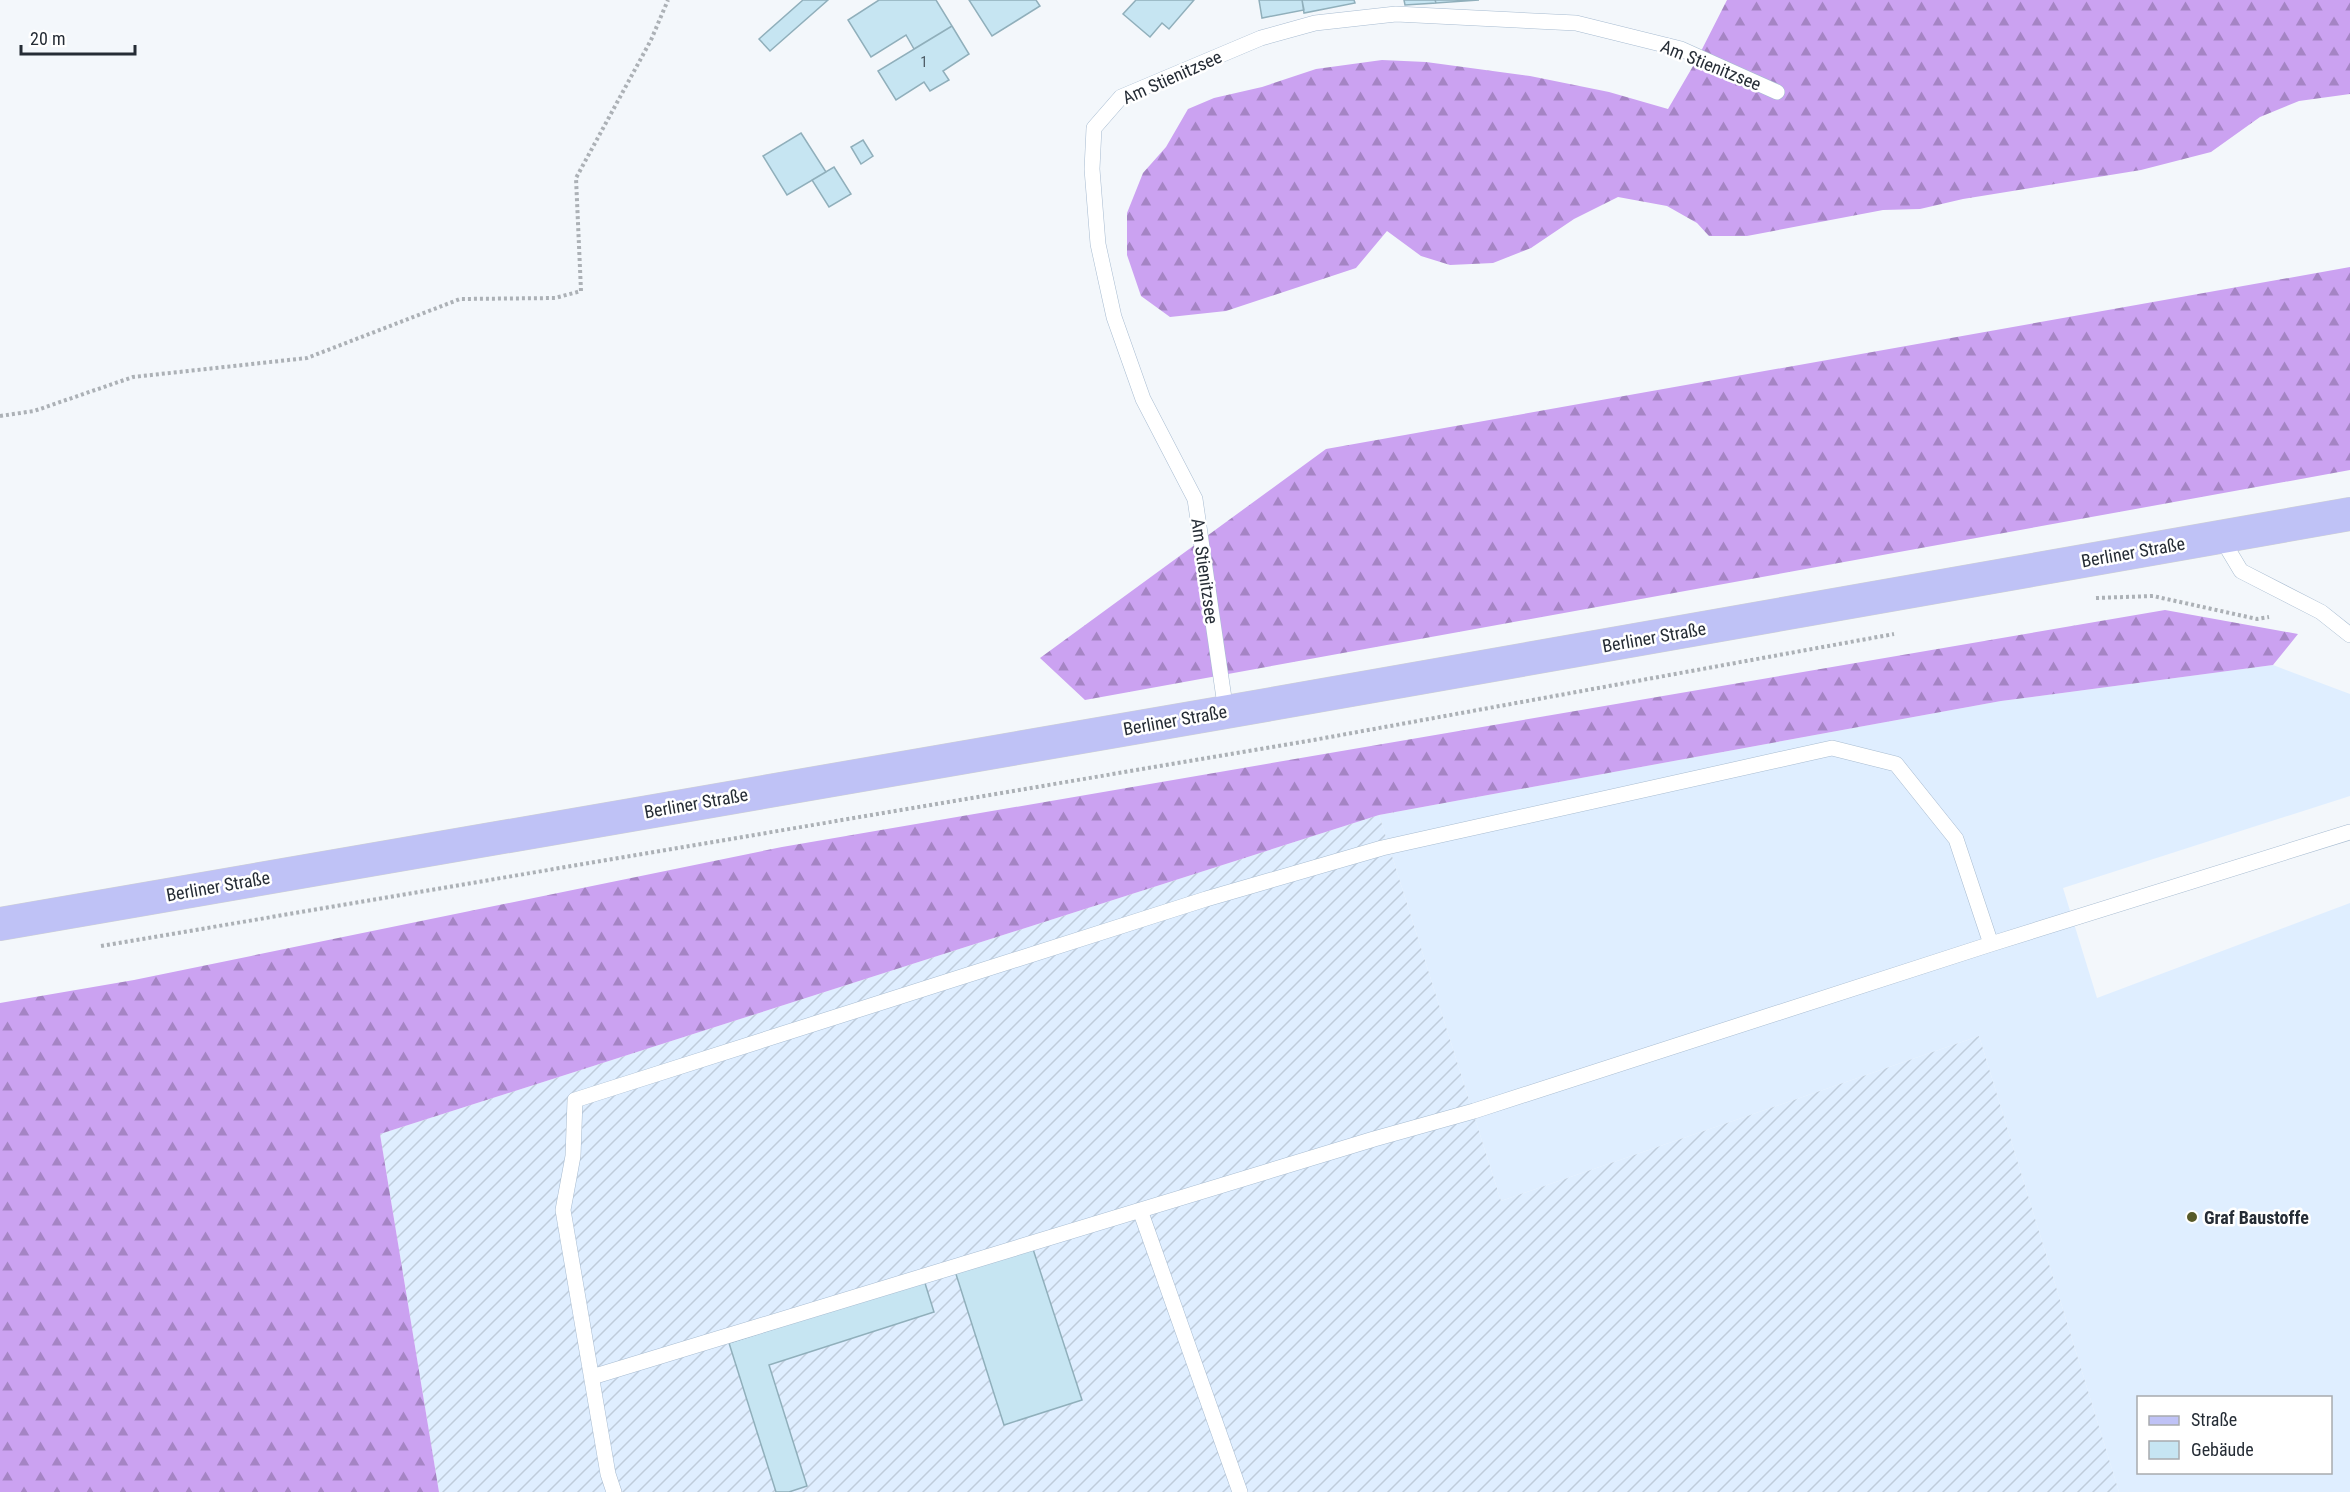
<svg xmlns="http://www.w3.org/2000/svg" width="2350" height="1492" font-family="'Roboto Condensed',sans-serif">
	<defs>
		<pattern id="industrial-furrows" width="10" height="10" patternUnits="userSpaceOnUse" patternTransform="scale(1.5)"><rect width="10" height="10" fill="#dfeeff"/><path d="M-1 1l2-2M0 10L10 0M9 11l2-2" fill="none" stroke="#bfccdb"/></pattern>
		<pattern id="forest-firs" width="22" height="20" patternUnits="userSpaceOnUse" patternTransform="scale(1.5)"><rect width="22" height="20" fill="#cba2f1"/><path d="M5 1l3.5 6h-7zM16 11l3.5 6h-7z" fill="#a584c4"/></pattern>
	</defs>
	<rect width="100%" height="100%" fill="#f3f7fb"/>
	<!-- built -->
	<path fill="#dfeeff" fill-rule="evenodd" d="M 2273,665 L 2350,694 L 2350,796 L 2063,888 L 2097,998 L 2350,903 L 2350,1492 L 2119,1492 L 1979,1036 L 1501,1201 L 1379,815 L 2001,701 ZM 2138,1398 L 2330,1398 L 2330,1472 L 2138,1472 Z"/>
	<!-- industrial -->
	<path fill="url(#industrial-furrows)" d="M 1379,815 L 1501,1201 L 1979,1036 L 2119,1492 L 439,1492 L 380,1134 Z"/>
	<!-- forest -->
	<path fill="url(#forest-firs)" d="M 1727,0 L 2350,0 L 2350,94 L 2299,101 L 2260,117 L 2211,152 L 2141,170 L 1963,199 L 1920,209 L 1883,210 L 1747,236 L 1709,236 L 1697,223 L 1667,206 L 1618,197 L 1574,219 L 1531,248 L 1493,263 L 1450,265 L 1421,256 L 1387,231 L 1356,268 L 1226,311 L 1170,317 L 1141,296 L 1127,255 L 1127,213 L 1143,173 L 1166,147 L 1188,109 L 1214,98 L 1262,87 L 1316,69 L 1382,60 L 1426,62 L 1530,76 L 1609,92 L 1668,109 L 1696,61 Z
		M 2350,267 L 2350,470 L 1085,700 L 1040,658 L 1326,449 Z
		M 2165,610 L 2298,634 L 2273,665 L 2001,701 L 1379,815 L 380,1134 L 439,1492 L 0,1492 L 0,1003 L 134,980 L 782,847 Z"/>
	<!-- building -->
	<path fill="#c6e5f2" stroke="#90afbb" stroke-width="1.5" d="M 803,0 L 828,0 L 770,51 L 759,39 Z
		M 879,0 L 936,0 L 952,26 L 914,49 L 906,35 L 871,57 L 848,20 Z
		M 969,0 L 1036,0 L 1040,6 L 992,36 Z
		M 1136,0 L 1194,0 L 1169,29 L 1162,23 L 1150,37 L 1123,14 Z
		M 1259,0 L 1302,0 L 1304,10 L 1262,18 Z
		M 1302,0 L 1354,0 L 1355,3 L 1304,13 Z
		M 1404,0 L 1435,0 L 1436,3 L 1405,5 Z
		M 1435,0 L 1479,0 L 1436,3 Z
		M 952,26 L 969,54 L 943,71 L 949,80 L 930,91 L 924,82 L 896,100 L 878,71 Z
		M 801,133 L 826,172 L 787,195 L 763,156 Z
		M 863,140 L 873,156 L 861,164 L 851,147 Z
		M 834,167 L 851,194 L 829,207 L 812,180 Z
		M 1032,1246 L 1082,1400 L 1004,1425 L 955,1271 Z
		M 924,1280 L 934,1312 L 769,1365 L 807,1486 L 789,1492 L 776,1492 L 729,1343 Z"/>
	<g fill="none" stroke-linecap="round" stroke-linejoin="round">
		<!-- lane casing -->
		<g stroke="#a8bcd1" stroke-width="16">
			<path id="lane" d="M 2220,536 L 2241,571 L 2321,612 L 2350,635
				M 1226,712 L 1195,499 L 1143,399 L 1114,317 L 1098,244 L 1092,169 L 1094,128 L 1121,97 L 1261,38 L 1315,23 L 1396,14 L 1576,23 L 1681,49 L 1777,92
				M 1140,1210 L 1240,1492
				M 592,1377 L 1374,1139 L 1474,1111 L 1991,944 L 2350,832
				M 614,1492 L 608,1474 L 563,1210 L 573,1156 L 575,1100 L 1206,899 L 1382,848 L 1832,748 L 1896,764 L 1956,839 L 1991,944"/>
		</g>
		<!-- primary casing -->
		<g stroke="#cfd1d3" stroke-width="34">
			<path id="primary" d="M 0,924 L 1226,712 L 2350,514"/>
		</g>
		<!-- path -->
		<path stroke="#acb1b6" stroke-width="4" stroke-dasharray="3 3" stroke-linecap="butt" d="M 0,416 L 34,411 L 133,377 L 307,358 L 460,299 L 555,298 L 581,291 L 576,178 L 651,40 L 668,0
			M 2096,598 L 2153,596 L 2257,619 L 2269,617
			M 101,946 L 1319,739 L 1894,634"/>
		<!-- lane -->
		<use href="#lane" stroke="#fff" stroke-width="15"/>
		<!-- primary -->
		<use href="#primary" stroke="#bfc2f6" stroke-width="33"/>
	</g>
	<!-- markers -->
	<circle fill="#585b29" stroke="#fff" stroke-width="2" cx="2192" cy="1217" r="6"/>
	<g text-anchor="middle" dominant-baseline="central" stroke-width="5" stroke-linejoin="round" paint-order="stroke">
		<!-- number labels -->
		<g font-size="15" fill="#4d5a64">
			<text x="924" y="62">1</text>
		</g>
		<!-- street labels -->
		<g font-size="18" fill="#252c35" stroke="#fff">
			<text transform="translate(1711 65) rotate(22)">Am Stienitzsee</text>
			<text transform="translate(1172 77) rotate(-24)">Am Stienitzsee</text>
			<text transform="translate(2133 552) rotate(-10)">Berliner Straße</text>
			<text transform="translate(1205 571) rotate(82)">Am Stienitzsee</text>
			<text transform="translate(1654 637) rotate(-10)">Berliner Straße</text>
			<text transform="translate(1175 720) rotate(-10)">Berliner Straße</text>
			<text transform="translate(696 803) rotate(-10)">Berliner Straße</text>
			<text transform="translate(218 886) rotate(-10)">Berliner Straße</text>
		</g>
		<!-- poi labels -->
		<g font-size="18" font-weight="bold" fill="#252c35" stroke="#fff" text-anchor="start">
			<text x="2204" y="1217">Graf Baustoffe</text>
		</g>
	</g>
	<!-- legend -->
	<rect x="2137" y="1396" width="195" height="78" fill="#ffffff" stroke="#a8abae" stroke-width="1.5"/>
	<rect x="2149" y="1416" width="30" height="9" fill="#bfc2f6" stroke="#a8abae" stroke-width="1.5"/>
	<text x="2191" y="1426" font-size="18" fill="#252c35">Straße</text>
	<rect x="2149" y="1441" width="30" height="18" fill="#c6e5f2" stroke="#a8abae" stroke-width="1.5"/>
	<text x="2191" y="1456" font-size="18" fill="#252c35">Gebäude</text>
	<!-- scale -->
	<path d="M21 45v9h114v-9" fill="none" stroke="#252c35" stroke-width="3"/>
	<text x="30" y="45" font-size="18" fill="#252c35" stroke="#ffffff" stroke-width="4.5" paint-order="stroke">20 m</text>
</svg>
